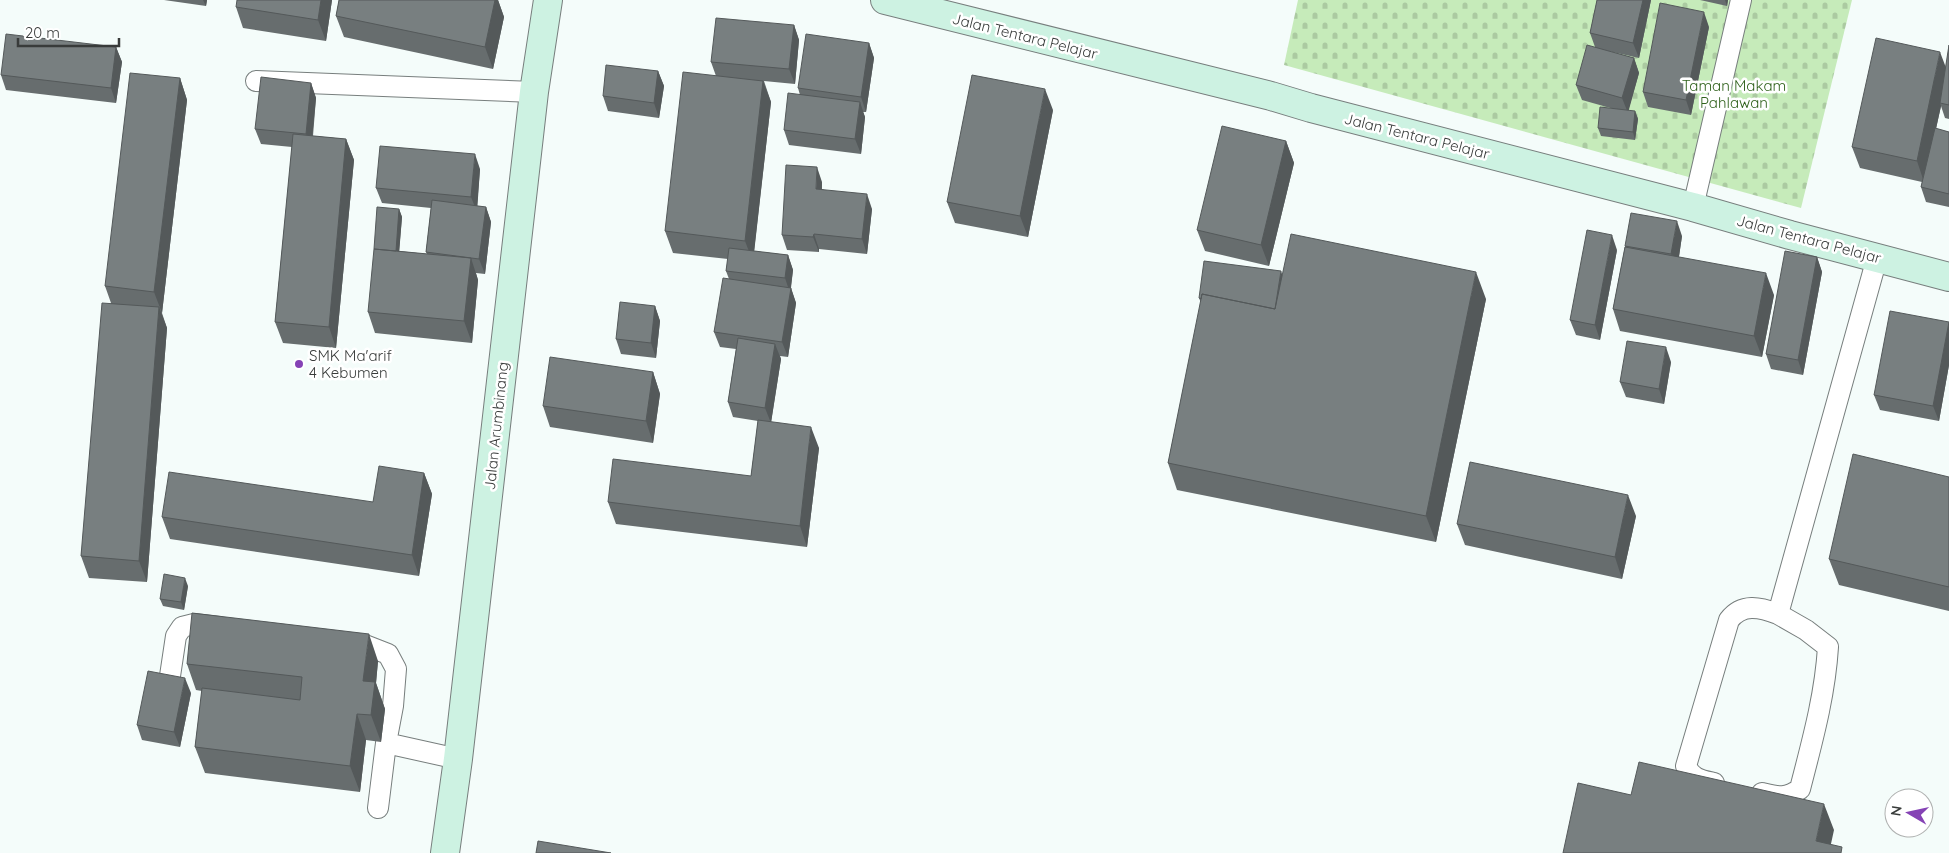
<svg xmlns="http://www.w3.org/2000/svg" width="1949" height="853" font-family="Quicksand,sans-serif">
	<defs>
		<pattern id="cemetery-stones" width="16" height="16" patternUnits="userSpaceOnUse" patternTransform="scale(1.25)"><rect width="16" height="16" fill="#c6ebba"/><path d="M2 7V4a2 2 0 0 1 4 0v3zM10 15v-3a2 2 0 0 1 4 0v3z" fill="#abcaa1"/></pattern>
	</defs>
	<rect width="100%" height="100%" fill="#f4fcfa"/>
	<!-- cemetery -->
	<path fill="url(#cemetery-stones)" d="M 1298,0 L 1852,0 L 1801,208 L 1284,65 Z"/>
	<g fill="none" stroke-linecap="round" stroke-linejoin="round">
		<!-- service casing -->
		<g stroke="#777e7d" stroke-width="22">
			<path id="service" d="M 256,81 L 534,92
				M 1693,207 L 1741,0
				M 349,643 L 365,645 L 388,654 L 396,669 L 393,706 L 386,743
				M 170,676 L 176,636 L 182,627 L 194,624 L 219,627
				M 1714,783 C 1701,780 1692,779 1686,766 L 1729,620 C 1742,603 1760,607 1778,614 L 1877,258
				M 1762,793 C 1779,797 1785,799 1800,789 C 1812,742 1825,696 1828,647 L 1806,630 L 1778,614
				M 378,808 L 386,743 L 458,759"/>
		</g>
		<!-- secondary casing -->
		<g stroke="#777e7d" stroke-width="30">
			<path id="secondary" d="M 885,0 L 1271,96 L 1311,108 L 1693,207 L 1790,235 L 1949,277
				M 445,853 L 458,759 L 534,92 L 548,0"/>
		</g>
		<!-- service -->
		<use href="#service" stroke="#fff" stroke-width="20"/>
		<!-- secondary -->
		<use href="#secondary" stroke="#cdf2e2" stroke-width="28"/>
	</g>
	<!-- wall -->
	<path fill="#676d6e" d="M 164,0 L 207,0 L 206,6 Z
		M 332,0 L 326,41 L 243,28 L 236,7 Z
		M 339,0 L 498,0 L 504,17 L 493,69 L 344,37 L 336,16 Z
		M 1597,0 L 1651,0 L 1639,58 L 1608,51 L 1634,58 L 1639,73 L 1628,111 L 1635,111 L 1638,119 L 1635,140 L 1601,136 L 1598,128 L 1614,109 L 1582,100 L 1576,85 L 1595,47 L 1590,33 Z
		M 1700,0 L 1728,0 L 1727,6 Z
		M 794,25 L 799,40 L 795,84 L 764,81 L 771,102 L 754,251 L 788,255 L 793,270 L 791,288 L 796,303 L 788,357 L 780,356 L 781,359 L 771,422 L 819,448 L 807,547 L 616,524 L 608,502 L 751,476 L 758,421 L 733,417 L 728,402 L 736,349 L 720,347 L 714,332 L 729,279 L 726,271 L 728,259 L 673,253 L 665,231 L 716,76 L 711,62 Z
		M 1709,27 L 1691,115 L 1648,107 L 1643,92 Z
		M 869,43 L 874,58 L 866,112 L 863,112 L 865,117 L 861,154 L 789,145 L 784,130 L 800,95 L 798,88 Z
		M 1949,45 L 1949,119 L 1945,118 L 1941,106 L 1936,129 L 1949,132 L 1949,207 L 1926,202 L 1921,187 L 1922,182 L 1860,168 L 1852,147 L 1946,67 Z
		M 116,47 L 122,62 L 116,103 L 6,90 L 1,75 Z
		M 658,71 L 664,86 L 659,118 L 608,111 L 603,96 Z
		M 180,78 L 187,100 L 162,313 L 167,328 L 147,582 L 89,578 L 81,556 L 111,303 L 105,286 Z
		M 311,83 L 316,98 L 313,136 L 346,139 L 354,160 L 336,348 L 283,343 L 275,322 L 292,147 L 261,144 L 255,129 Z
		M 1053,110 L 1028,237 L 955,223 L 947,202 Z
		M 1286,141 L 1294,163 L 1269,266 L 1205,251 L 1197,230 Z
		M 480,169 L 477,206 L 486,207 L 491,222 L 485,274 L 476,273 L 478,280 L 472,343 L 375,333 L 368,312 L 399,209 L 402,217 L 399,251 L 427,254 L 426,252 L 431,208 L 382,203 L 376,188 Z
		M 822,182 L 822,189 L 872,209 L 867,254 L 819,249 L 819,252 L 787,250 L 782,235 Z
		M 1682,236 L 1679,257 L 1774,295 L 1762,357 L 1620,331 L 1613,309 L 1625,246 Z
		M 1617,250 L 1600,340 L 1576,335 L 1570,320 Z
		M 1817,257 L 1822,272 L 1803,375 L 1771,369 L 1766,354 Z
		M 1282,275 L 1486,299 L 1436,542 L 1177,490 L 1168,463 L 1201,303 L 1199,298 Z
		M 655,306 L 660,321 L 656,358 L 621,354 L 616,339 Z
		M 1949,322 L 1949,365 L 1939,421 L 1880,410 L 1874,395 Z
		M 1671,362 L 1664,404 L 1626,397 L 1620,382 Z
		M 653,372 L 660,394 L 653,443 L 550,427 L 543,406 Z
		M 424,473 L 432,494 L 419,576 L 170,539 L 162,517 L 373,502 Z
		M 1949,477 L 1949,611 L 1839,585 L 1829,559 Z
		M 1636,516 L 1622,579 L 1465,545 L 1457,524 Z
		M 188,586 L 184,610 L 163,606 L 160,599 Z
		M 378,661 L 376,683 L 385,709 L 381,742 L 366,740 L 360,792 L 205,773 L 195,747 L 202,691 L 196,690 L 187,664 Z
		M 191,693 L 180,747 L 142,740 L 137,725 Z"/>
	<!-- shaded-wall -->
	<path fill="#54595a" d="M 203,0 L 207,0 L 206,6 Z
		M 321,0 L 332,0 L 326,41 L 318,20 Z
		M 495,0 L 498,0 L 504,17 L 493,69 L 485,47 Z
		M 1643,0 L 1651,0 L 1639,58 L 1633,43 Z
		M 1725,0 L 1728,0 L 1727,6 Z
		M 1704,12 L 1709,27 L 1691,115 L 1686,100 Z
		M 794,25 L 799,40 L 795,84 L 789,69 Z
		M 869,43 L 874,58 L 866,112 L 861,97 Z
		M 116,47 L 122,62 L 116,103 L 111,88 Z
		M 1940,52 L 1948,73 L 1940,103 L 1941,106 L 1924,182 L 1917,161 Z
		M 1634,58 L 1639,73 L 1628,113 L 1622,98 Z
		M 658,71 L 664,86 L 659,118 L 654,103 Z
		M 180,78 L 187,100 L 162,313 L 154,292 Z
		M 763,81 L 771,102 L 753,262 L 745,241 Z
		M 311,83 L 316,98 L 311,149 L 306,134 Z
		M 1045,89 L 1053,110 L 1028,237 L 1020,216 Z
		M 860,102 L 865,117 L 861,154 L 855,139 Z
		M 1635,111 L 1638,119 L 1635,140 L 1633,132 Z
		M 346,139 L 354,160 L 336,348 L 329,327 Z
		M 1286,141 L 1294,163 L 1269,266 L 1261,245 Z
		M 475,154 L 480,169 L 477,212 L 471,197 Z
		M 817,167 L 822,182 L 821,204 L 816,189 Z
		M 867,194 L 872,209 L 867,254 L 862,239 Z
		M 486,207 L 491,222 L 485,274 L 479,259 Z
		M 399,209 L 402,217 L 398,267 L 395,260 Z
		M 1677,221 L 1682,236 L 1677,269 L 1671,254 Z
		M 814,234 L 819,249 L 819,252 L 813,237 Z
		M 1612,235 L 1617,250 L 1600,340 L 1595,325 Z
		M 788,255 L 793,270 L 790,293 L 785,278 Z
		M 1817,257 L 1822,272 L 1803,375 L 1798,360 Z
		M 471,258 L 478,280 L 472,343 L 464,321 Z
		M 1281,271 L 1286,286 L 1276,309 Z
		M 1476,272 L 1486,299 L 1436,542 L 1426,516 Z
		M 1766,273 L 1774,295 L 1762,357 L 1754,336 Z
		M 791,288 L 796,303 L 788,357 L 782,342 Z
		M 655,306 L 660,321 L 656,358 L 651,343 Z
		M 159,307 L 167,328 L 147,582 L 139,561 Z
		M 1949,322 L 1949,365 L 1939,421 L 1933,406 Z
		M 775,344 L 781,359 L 771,423 L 765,408 Z
		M 1666,347 L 1671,362 L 1664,404 L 1659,389 Z
		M 653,372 L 660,394 L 653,443 L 646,421 Z
		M 811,427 L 819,448 L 807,547 L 800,526 Z
		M 424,473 L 432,494 L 419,576 L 412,555 Z
		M 1628,495 L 1636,516 L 1622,579 L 1615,557 Z
		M 185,578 L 188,586 L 184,610 L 181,602 Z
		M 369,634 L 378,661 L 376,683 L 385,709 L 381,742 L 371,715 L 363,681 Z
		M 185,678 L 191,693 L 180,747 L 174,732 Z
		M 357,714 L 366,740 L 360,792 L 350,766 Z
		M 1824,804 L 1834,830 L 1829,853 L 1816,841 Z"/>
	<!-- building -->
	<path fill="#787f80" stroke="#54595a" d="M 237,0 L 321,0 L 318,20 L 236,7 Z
		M 339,0 L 495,0 L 485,47 L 336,16 Z
		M 1597,0 L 1643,0 L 1633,43 L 1590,33 Z
		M 1660,3 L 1704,12 L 1686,100 L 1643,92 Z
		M 716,18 L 794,25 L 789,69 L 711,62 Z
		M 6,34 L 116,47 L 111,88 L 1,75 Z
		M 806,34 L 869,43 L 861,97 L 798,88 Z
		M 1876,38 L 1940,52 L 1917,161 L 1852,147 Z
		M 1587,45 L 1634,58 L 1622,98 L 1576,85 Z
		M 1949,45 L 1949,105 L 1940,103 Z
		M 606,65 L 658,71 L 654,103 L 603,96 Z
		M 683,72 L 763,81 L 745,241 L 665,231 Z
		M 130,73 L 180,78 L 154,292 L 105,286 Z
		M 972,75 L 1045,89 L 1020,216 L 947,202 Z
		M 261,77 L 311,83 L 306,134 L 255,129 Z
		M 788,93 L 860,102 L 855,139 L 784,130 Z
		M 1600,107 L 1635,111 L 1633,132 L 1598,128 Z
		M 1222,126 L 1286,141 L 1261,245 L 1197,230 Z
		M 1935,128 L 1949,132 L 1949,194 L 1921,187 Z
		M 293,134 L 346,139 L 329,327 L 275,322 Z
		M 380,146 L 475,154 L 471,197 L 376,188 Z
		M 786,165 L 817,167 L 816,189 L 867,194 L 862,239 L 814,234 L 813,237 L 782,235 Z
		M 432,200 L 486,207 L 479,259 L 426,252 Z
		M 377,207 L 399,209 L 396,251 L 374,249 Z
		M 1631,213 L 1677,221 L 1671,254 L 1625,246 Z
		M 1587,230 L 1612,235 L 1595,325 L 1570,320 Z
		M 1291,234 L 1476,272 L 1426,516 L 1168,463 L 1202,294 L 1275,309 Z
		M 1625,247 L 1766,273 L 1754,336 L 1613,309 Z
		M 729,248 L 788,255 L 785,278 L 726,271 Z
		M 374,249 L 471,258 L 464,321 L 368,312 Z
		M 1785,251 L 1817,257 L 1798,360 L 1766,354 Z
		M 1204,261 L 1281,271 L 1275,309 L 1202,294 L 1201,299 L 1199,298 Z
		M 723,278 L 791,288 L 782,342 L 714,332 Z
		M 620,302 L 655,306 L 651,343 L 616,339 Z
		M 102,303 L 159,307 L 139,561 L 81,556 Z
		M 1890,311 L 1949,322 L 1933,406 L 1874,395 Z
		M 738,338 L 775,344 L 765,408 L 728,402 Z
		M 1627,341 L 1666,347 L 1659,389 L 1620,382 Z
		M 550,357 L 653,372 L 646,421 L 543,406 Z
		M 758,420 L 811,427 L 800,526 L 608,502 L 613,459 L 751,476 Z
		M 1853,454 L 1949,477 L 1949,587 L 1829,559 Z
		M 1470,462 L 1628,495 L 1615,557 L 1457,524 Z
		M 379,466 L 424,473 L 412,555 L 162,517 L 169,472 L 373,502 Z
		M 164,574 L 185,578 L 181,602 L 160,599 Z
		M 192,613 L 369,634 L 363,681 L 375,682 L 371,715 L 357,714 L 350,766 L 195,747 L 202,688 L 300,700 L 302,677 L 187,664 Z
		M 148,671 L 185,678 L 174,732 L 137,725 Z
		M 1639,762 L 1824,804 L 1816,841 L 1842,847 L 1841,853 L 1563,853 L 1578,783 L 1631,795 Z
		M 538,841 L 611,853 L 536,853 Z"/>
	<!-- markers -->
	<circle fill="#8542b5" stroke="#fff" stroke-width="2" cx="299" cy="364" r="5"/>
	<g text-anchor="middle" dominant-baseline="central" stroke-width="5" stroke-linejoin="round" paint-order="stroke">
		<!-- street labels -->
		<g font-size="15" fill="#383b3a" stroke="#fff">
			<text transform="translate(1025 36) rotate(14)">Jalan Tentara Pelajar</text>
			<text transform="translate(1417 136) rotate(14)">Jalan Tentara Pelajar</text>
			<text transform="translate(1809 239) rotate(15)">Jalan Tentara Pelajar</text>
			<text transform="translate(496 426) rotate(-84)">Jalan Arumbinang</text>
		</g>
		<!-- park labels -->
		<g font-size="15" fill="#2f611b" stroke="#fff">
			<text x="1734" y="85">Taman Makam<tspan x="1734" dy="17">Pahlawan</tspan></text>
		</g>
		<!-- poi labels -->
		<g font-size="15" fill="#383b3a" stroke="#fff" text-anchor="start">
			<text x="309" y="355">SMK Ma'arif<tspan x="309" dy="17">4 Kebumen</tspan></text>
		</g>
	</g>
	<!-- north arrow -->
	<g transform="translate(1909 813) rotate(279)"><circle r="24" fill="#ffffff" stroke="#afb1b0"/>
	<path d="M0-4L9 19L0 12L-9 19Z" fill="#8542b5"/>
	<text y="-8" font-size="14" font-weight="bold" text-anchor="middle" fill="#383b3a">N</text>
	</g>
	<!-- scale -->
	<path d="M18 38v8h101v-8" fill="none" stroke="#383b3a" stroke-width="2.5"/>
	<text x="25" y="38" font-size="15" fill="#383b3a" stroke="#ffffff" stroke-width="4" paint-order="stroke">20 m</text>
</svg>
